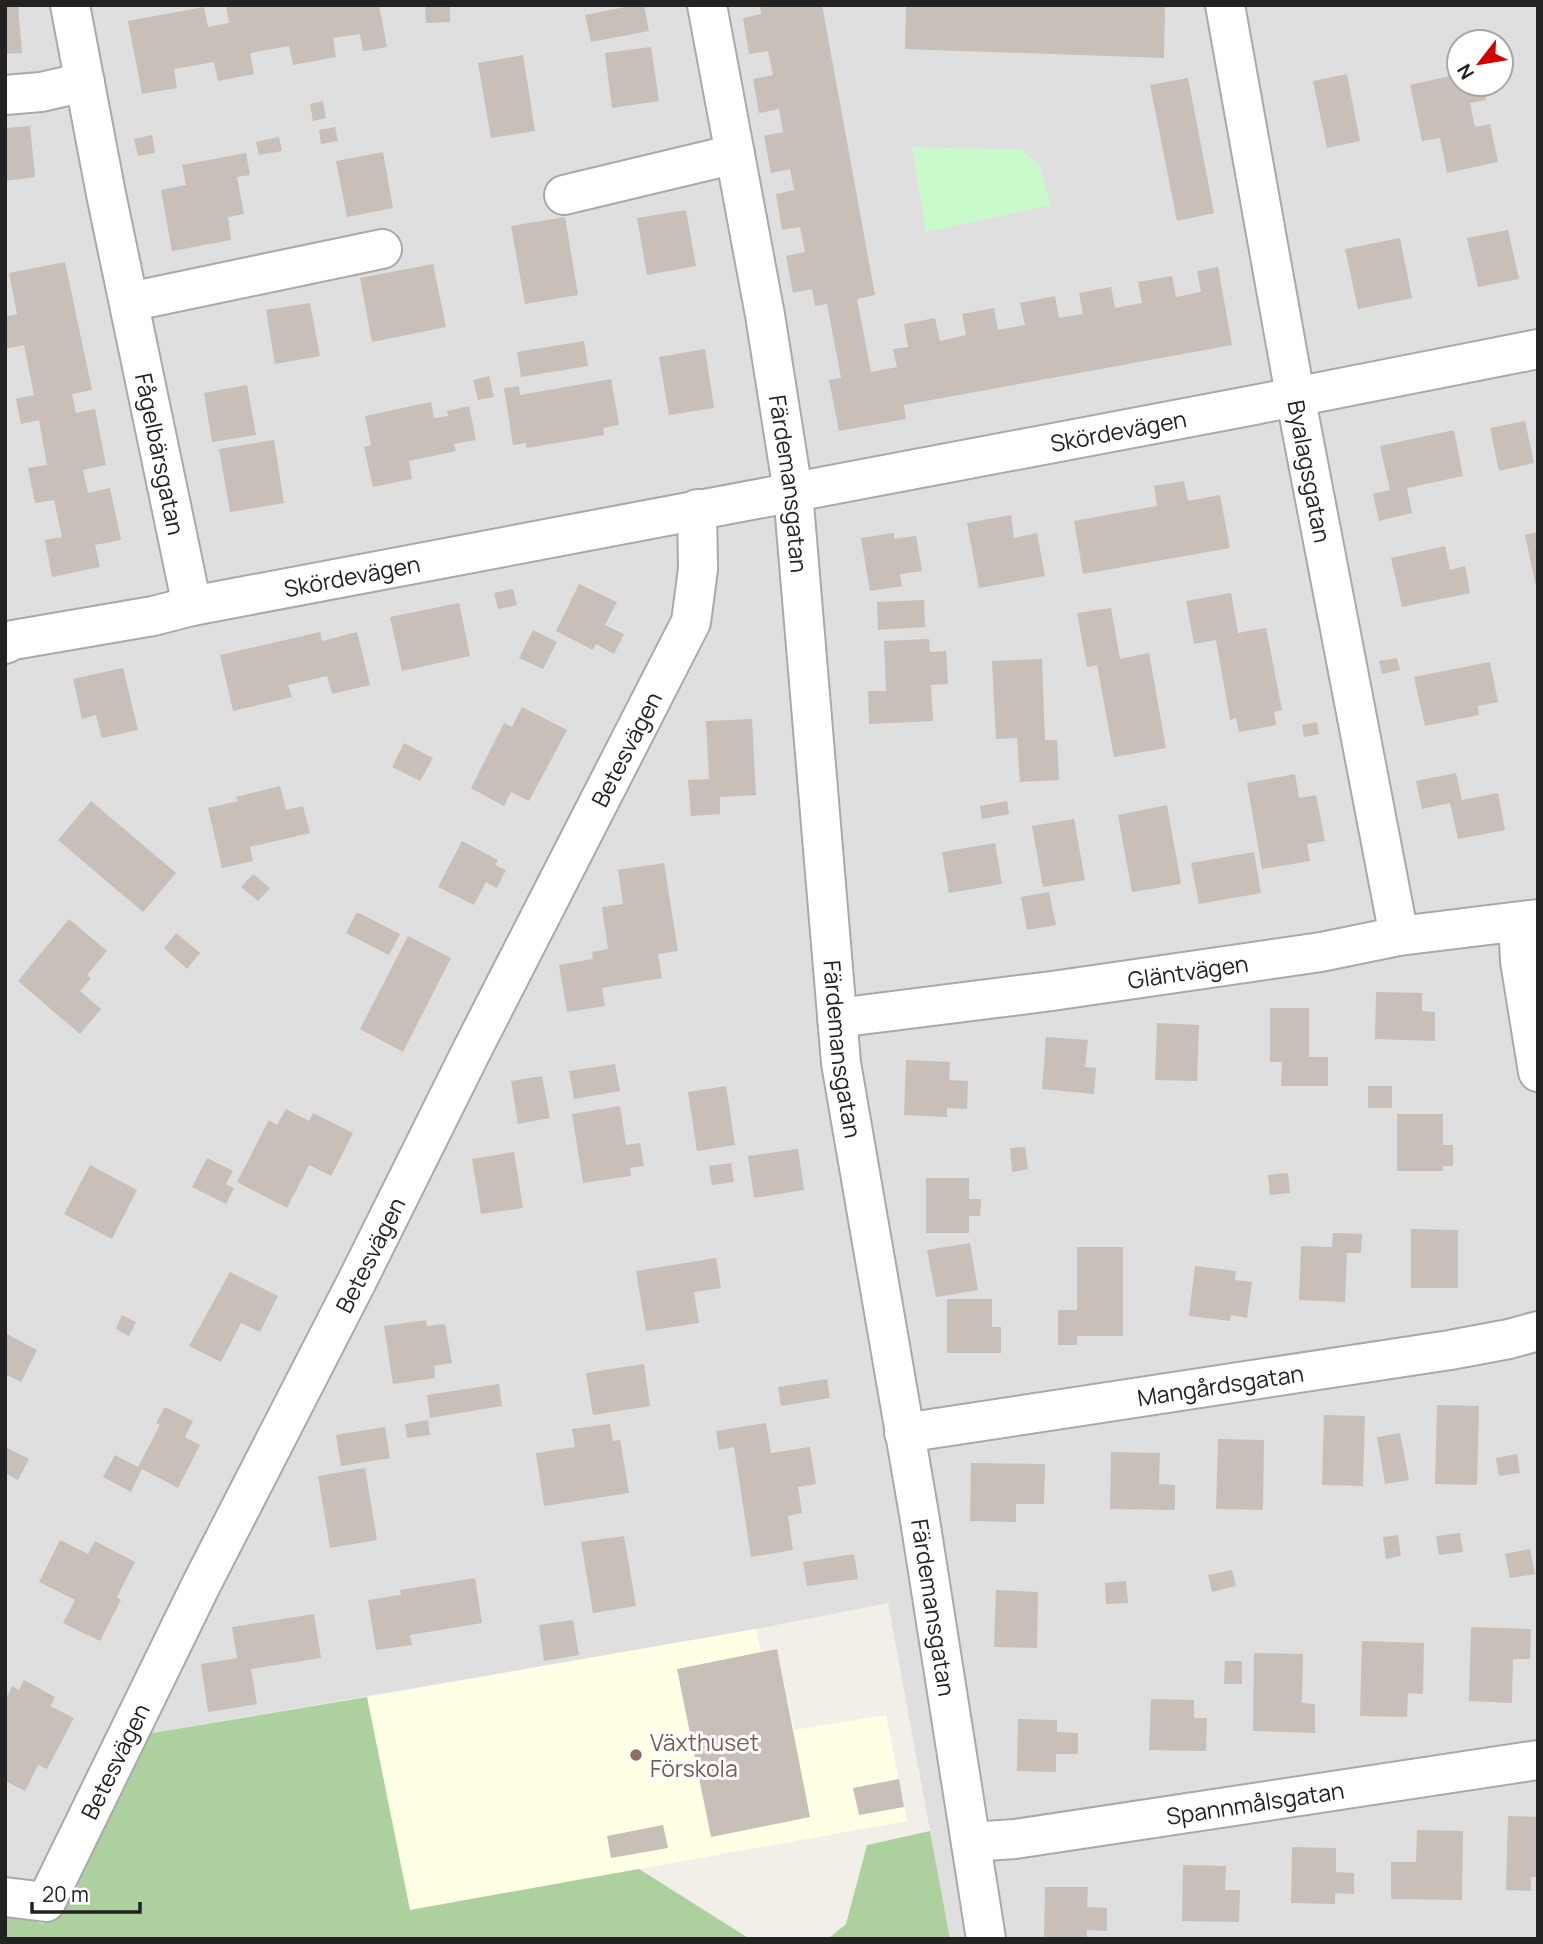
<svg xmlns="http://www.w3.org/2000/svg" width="1543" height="1944" font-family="Manrope,sans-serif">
	<rect width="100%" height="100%" fill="#f2efe9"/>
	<!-- residential -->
	<path fill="#e0dfdf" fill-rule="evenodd" d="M 5,5 L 1538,5 L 1538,1939 L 950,1939 L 888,1603 L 756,1629 L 147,1734 L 42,1924 L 5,1912 ZM 1459,42 L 1501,42 L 1501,84 L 1459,84 Z"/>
	<!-- education -->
	<path fill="#ffffe5" d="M 756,1629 L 761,1652 L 777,1649 L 794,1730 L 886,1715 L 907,1821 L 409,1910 L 367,1697 Z"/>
	<!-- forest -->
	<path fill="#add19e" d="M 367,1697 L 410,1910 L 639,1869 L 750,1939 L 5,1939 L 5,1912 L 43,1924 L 147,1734 Z
		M 930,1831 L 950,1939 L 828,1939 L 846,1924 L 867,1845 Z"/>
	<!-- park -->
	<path fill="#c8facc" d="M 912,147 L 1022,150 L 1039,165 L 1051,205 L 926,232 Z"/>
	<!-- building -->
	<path fill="#c7bfb8" d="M 5,5 L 18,5 L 22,53 L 5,54 Z
		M 226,5 L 379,5 L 387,47 L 363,51 L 360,34 L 333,38 L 336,57 L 293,65 L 289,46 L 250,53 L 254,74 L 218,81 L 214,62 L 174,69 L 177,88 L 142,94 L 128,21 L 204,7 L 208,27 L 229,23 Z
		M 425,5 L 450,5 L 450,22 L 426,23 Z
		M 635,5 L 644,5 L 649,31 L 591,42 L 585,15 Z
		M 760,5 L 822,5 L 875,295 L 857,299 L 871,372 L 897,367 L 893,349 L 908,347 L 904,324 L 935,318 L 940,341 L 966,335 L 962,314 L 994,308 L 998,330 L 1025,325 L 1020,303 L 1055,296 L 1059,318 L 1083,314 L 1079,293 L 1111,287 L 1115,308 L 1142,303 L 1138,282 L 1172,276 L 1176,297 L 1201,292 L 1197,271 L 1218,267 L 1232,345 L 904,405 L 906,419 L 839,431 L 829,380 L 841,378 L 827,304 L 815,306 L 812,289 L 793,293 L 786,256 L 805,252 L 800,227 L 782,230 L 776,194 L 794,190 L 790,169 L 771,173 L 764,136 L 783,132 L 779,109 L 759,113 L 753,79 L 773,75 L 768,51 L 749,54 L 743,18 L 761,14 Z
		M 906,5 L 1165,5 L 1164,58 L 905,49 Z
		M 651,47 L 659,101 L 612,108 L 605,53 Z
		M 523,55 L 535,131 L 491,138 L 478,63 Z
		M 1347,74 L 1360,141 L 1327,148 L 1313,81 Z
		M 1459,74 L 1459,84 L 1483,84 L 1486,100 L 1470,103 L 1475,127 L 1490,124 L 1498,162 L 1447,173 L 1440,138 L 1422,141 L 1410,85 Z
		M 1188,78 L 1214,213 L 1177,221 L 1150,85 Z
		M 323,101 L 326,118 L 313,121 L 310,104 Z
		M 30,126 L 35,177 L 5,181 L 5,128 Z
		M 335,127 L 338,141 L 321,144 L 319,130 Z
		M 152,135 L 155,153 L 138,156 L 134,139 Z
		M 279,137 L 282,151 L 259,155 L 256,142 Z
		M 383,152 L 393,208 L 347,217 L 336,161 Z
		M 246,153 L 250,175 L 237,177 L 244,214 L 228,217 L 231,240 L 172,251 L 161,190 L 186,185 L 182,165 Z
		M 686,210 L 696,266 L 647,275 L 637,218 Z
		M 565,217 L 578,295 L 525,304 L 511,226 Z
		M 1508,230 L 1519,279 L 1478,287 L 1467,238 Z
		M 1400,238 L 1412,298 L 1358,309 L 1345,249 Z
		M 65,262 L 92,390 L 72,394 L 76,413 L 95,409 L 106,465 L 83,470 L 88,493 L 110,488 L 121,540 L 95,545 L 100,567 L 52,577 L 45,540 L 62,537 L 54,500 L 35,503 L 28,468 L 47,465 L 39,420 L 21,424 L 16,399 L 34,395 L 24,345 L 5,349 L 5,317 L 17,314 L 9,273 Z
		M 433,264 L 446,327 L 372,342 L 360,278 Z
		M 310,303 L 320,356 L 275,364 L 266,310 Z
		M 584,341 L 588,366 L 521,377 L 517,352 Z
		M 705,349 L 714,408 L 669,415 L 659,357 Z
		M 489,376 L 494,397 L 478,400 L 473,380 Z
		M 611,379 L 619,425 L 603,428 L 604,435 L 526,448 L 526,443 L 513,445 L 504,388 L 519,386 L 520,395 Z
		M 247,385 L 256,435 L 212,442 L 204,393 Z
		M 431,402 L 434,418 L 448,416 L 447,411 L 469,406 L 476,440 L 454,444 L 456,451 L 409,461 L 412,479 L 373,487 L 364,447 L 371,445 L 365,416 Z
		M 1525,421 L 1534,463 L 1499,471 L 1490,428 Z
		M 1454,430 L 1463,476 L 1407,488 L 1412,513 L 1379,521 L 1373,494 L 1390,490 L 1380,446 Z
		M 274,440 L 284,503 L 230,512 L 219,449 Z
		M 1184,481 L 1188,501 L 1220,495 L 1230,548 L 1083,574 L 1074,521 L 1157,506 L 1154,486 Z
		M 1011,515 L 1014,538 L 1037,533 L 1045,576 L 979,588 L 967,523 Z
		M 1538,532 L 1538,591 L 1537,591 L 1525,535 Z
		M 894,533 L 894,539 L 916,536 L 922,571 L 900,574 L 902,586 L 870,591 L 861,538 Z
		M 1445,546 L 1450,570 L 1465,566 L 1470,593 L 1402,607 L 1391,558 Z
		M 579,584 L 617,602 L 605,625 L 624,634 L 614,654 L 596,644 L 593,650 L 556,631 Z
		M 513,589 L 517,605 L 498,609 L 494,593 Z
		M 1231,593 L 1238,633 L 1266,628 L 1282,710 L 1274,712 L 1276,725 L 1239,732 L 1236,718 L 1230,720 L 1216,640 L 1194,644 L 1186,601 Z
		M 924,600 L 925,627 L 878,630 L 877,602 Z
		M 459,603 L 470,656 L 402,671 L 390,617 Z
		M 1111,608 L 1120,659 L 1149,653 L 1166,748 L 1114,757 L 1097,665 L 1087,667 L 1077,613 Z
		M 533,630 L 557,642 L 543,669 L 519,658 Z
		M 320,632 L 322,641 L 357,632 L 370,685 L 332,694 L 327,676 L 288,685 L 292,697 L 233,711 L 220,655 Z
		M 929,639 L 930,652 L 946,651 L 948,684 L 931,685 L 933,721 L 869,724 L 868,691 L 886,691 L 884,641 Z
		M 1397,658 L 1400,670 L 1382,674 L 1379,661 Z
		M 1042,659 L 1045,740 L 1057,740 L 1059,780 L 1020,782 L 1017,738 L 996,739 L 992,661 Z
		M 1490,662 L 1498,702 L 1478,706 L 1479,715 L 1425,726 L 1414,677 Z
		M 123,668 L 138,730 L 102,738 L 96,715 L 82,719 L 73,679 Z
		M 522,707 L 567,730 L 529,801 L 511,792 L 504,806 L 471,788 L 504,723 L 512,727 Z
		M 752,719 L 756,795 L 720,797 L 720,814 L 691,816 L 688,780 L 709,779 L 706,721 Z
		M 1317,722 L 1319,734 L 1304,737 L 1302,725 Z
		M 404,743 L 433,758 L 420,781 L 392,767 Z
		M 1456,773 L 1462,800 L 1498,793 L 1505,830 L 1458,839 L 1450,803 L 1422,809 L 1416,781 Z
		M 1295,774 L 1299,798 L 1316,795 L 1325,841 L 1307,844 L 1310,861 L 1262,869 L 1247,783 Z
		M 280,786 L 286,810 L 303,806 L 310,833 L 250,847 L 253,861 L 222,868 L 208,808 L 238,801 L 236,797 Z
		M 91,801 L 176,873 L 143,912 L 58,840 Z
		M 1007,801 L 1009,814 L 982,819 L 980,806 Z
		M 1167,805 L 1181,884 L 1132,892 L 1118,815 Z
		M 1074,819 L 1085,880 L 1043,887 L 1032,826 Z
		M 462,841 L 498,860 L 495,865 L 506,870 L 497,888 L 486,882 L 474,905 L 438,887 Z
		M 995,843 L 1002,884 L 949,893 L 942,852 Z
		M 1254,852 L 1261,893 L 1199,904 L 1191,863 Z
		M 664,863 L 678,951 L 658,954 L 662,978 L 602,988 L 605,1006 L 567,1012 L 559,965 L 593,959 L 592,952 L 608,949 L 602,907 L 623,904 L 618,870 Z
		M 253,874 L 270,888 L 258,901 L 241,887 Z
		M 1049,892 L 1056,925 L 1027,930 L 1021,897 Z
		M 357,912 L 400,934 L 389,955 L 346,933 Z
		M 69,919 L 107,951 L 87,975 L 91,978 L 80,991 L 101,1009 L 80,1034 L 18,981 Z
		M 176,933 L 200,953 L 187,969 L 164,948 Z
		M 408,936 L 451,958 L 403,1052 L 360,1029 Z
		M 1376,992 L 1422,993 L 1422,1011 L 1435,1012 L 1435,1041 L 1375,1039 Z
		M 1270,1008 L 1309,1008 L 1309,1057 L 1328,1057 L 1328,1086 L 1281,1086 L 1282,1062 L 1270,1062 Z
		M 1157,1023 L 1199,1025 L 1197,1081 L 1155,1080 Z
		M 1046,1037 L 1088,1040 L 1085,1067 L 1096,1068 L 1094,1094 L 1042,1089 Z
		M 906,1060 L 950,1062 L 949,1080 L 968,1081 L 967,1109 L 947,1108 L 947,1117 L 904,1115 Z
		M 615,1064 L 620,1091 L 574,1099 L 569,1071 Z
		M 542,1076 L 550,1118 L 518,1124 L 511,1081 Z
		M 726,1086 L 735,1145 L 697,1151 L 688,1092 Z
		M 1368,1086 L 1392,1086 L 1392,1108 L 1368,1108 Z
		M 620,1106 L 626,1145 L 640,1143 L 644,1166 L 630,1168 L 631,1176 L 583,1183 L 572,1114 Z
		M 286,1109 L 309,1121 L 313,1113 L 353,1133 L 331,1176 L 309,1165 L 287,1208 L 237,1182 L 269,1120 L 277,1125 Z
		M 1397,1114 L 1443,1114 L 1443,1145 L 1453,1145 L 1453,1166 L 1443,1166 L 1443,1171 L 1397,1171 Z
		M 1025,1147 L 1028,1169 L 1012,1172 L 1010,1148 Z
		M 798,1149 L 804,1190 L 754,1198 L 748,1156 Z
		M 514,1152 L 523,1208 L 481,1214 L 472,1159 Z
		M 207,1158 L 233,1171 L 226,1184 L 234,1188 L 226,1204 L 192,1187 Z
		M 731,1163 L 734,1182 L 712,1185 L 709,1166 Z
		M 90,1165 L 137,1190 L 112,1239 L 64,1214 Z
		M 1288,1173 L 1290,1193 L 1270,1195 L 1268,1175 Z
		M 926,1178 L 969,1178 L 969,1199 L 981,1199 L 980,1216 L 969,1216 L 969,1233 L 926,1233 Z
		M 1411,1229 L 1458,1230 L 1458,1288 L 1411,1288 Z
		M 1333,1233 L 1362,1234 L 1361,1253 L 1347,1253 L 1345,1302 L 1299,1300 L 1301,1246 L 1332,1247 Z
		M 970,1243 L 978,1290 L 936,1297 L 927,1250 Z
		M 1077,1247 L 1123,1247 L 1123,1336 L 1077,1336 L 1077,1345 L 1058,1345 L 1058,1310 L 1077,1310 Z
		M 716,1258 L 721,1288 L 694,1292 L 699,1323 L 646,1331 L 636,1271 Z
		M 1195,1266 L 1236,1271 L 1235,1280 L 1252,1282 L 1247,1318 L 1231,1315 L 1230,1321 L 1189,1316 Z
		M 230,1272 L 278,1296 L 260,1332 L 241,1323 L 221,1362 L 189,1346 Z
		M 947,1299 L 992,1299 L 992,1327 L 1001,1327 L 1001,1353 L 947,1353 Z
		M 122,1315 L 136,1322 L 129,1336 L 116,1329 Z
		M 426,1320 L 427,1326 L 445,1324 L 452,1363 L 434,1366 L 435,1378 L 393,1384 L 384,1326 Z
		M 5,1333 L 37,1350 L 21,1382 L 5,1374 Z
		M 644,1364 L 650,1406 L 593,1415 L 586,1373 Z
		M 827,1379 L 830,1398 L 781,1406 L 778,1387 Z
		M 499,1384 L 502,1406 L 430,1418 L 427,1395 Z
		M 1437,1405 L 1479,1406 L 1477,1485 L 1435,1484 Z
		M 165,1407 L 193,1421 L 185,1437 L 200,1445 L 178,1488 L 142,1469 L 131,1492 L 103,1477 L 115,1455 L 138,1467 L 160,1425 L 156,1423 Z
		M 1324,1415 L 1365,1416 L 1363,1486 L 1322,1485 Z
		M 428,1420 L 430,1435 L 407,1438 L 405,1424 Z
		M 766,1423 L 771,1453 L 810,1447 L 816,1484 L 798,1487 L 802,1513 L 788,1516 L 793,1550 L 751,1557 L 734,1447 L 719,1450 L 716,1431 Z
		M 610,1424 L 613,1441 L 620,1440 L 629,1493 L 544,1506 L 536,1453 L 575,1447 L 572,1429 Z
		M 385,1427 L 390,1458 L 341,1466 L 336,1435 Z
		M 1400,1433 L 1409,1480 L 1385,1484 L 1377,1437 Z
		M 1218,1439 L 1264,1440 L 1263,1510 L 1216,1509 Z
		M 5,1447 L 29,1459 L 18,1480 L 5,1473 Z
		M 1111,1452 L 1160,1453 L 1159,1484 L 1175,1485 L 1175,1510 L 1110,1509 Z
		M 1517,1454 L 1520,1473 L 1499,1476 L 1496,1458 Z
		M 971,1463 L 1045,1464 L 1044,1504 L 1016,1504 L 1016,1522 L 970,1521 Z
		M 365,1468 L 377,1540 L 330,1548 L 318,1476 Z
		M 1460,1533 L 1463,1552 L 1439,1555 L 1436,1536 Z
		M 1398,1535 L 1401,1556 L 1386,1559 L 1383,1537 Z
		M 624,1536 L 636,1606 L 593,1613 L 581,1542 Z
		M 60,1540 L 88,1554 L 95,1541 L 135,1562 L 117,1597 L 121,1600 L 100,1641 L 63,1623 L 75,1600 L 39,1582 Z
		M 1530,1549 L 1535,1574 L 1510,1578 L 1505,1554 Z
		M 854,1554 L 858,1579 L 807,1586 L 803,1562 Z
		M 1232,1570 L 1236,1586 L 1212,1592 L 1208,1575 Z
		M 475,1578 L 482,1623 L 410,1635 L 412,1645 L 376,1650 L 368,1600 L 401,1595 L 400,1590 Z
		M 1126,1581 L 1128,1603 L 1106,1604 L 1105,1583 Z
		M 996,1590 L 1038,1592 L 1037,1648 L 994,1647 Z
		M 314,1614 L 321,1658 L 251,1669 L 257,1704 L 208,1712 L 201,1664 L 237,1658 L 232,1627 Z
		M 573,1620 L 579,1655 L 544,1661 L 539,1625 Z
		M 1471,1627 L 1531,1629 L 1530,1659 L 1513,1659 L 1512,1703 L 1469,1701 Z
		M 1362,1641 L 1424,1643 L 1423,1694 L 1408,1693 L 1407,1717 L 1360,1716 Z
		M 777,1649 L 810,1817 L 711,1837 L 677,1669 Z
		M 1254,1653 L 1303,1654 L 1302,1703 L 1315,1704 L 1315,1733 L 1253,1731 Z
		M 1225,1661 L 1242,1661 L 1242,1684 L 1224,1684 Z
		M 24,1680 L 55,1697 L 50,1706 L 74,1718 L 47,1769 L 38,1765 L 25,1791 L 5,1781 L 5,1700 L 12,1686 L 19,1690 Z
		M 1151,1699 L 1194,1700 L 1194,1718 L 1207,1718 L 1206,1751 L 1149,1750 Z
		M 1018,1719 L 1057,1720 L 1057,1732 L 1078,1733 L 1078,1754 L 1056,1754 L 1056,1772 L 1017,1771 Z
		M 899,1779 L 904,1807 L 859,1815 L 853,1788 Z
		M 1508,1816 L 1538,1817 L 1538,1877 L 1531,1877 L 1531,1891 L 1506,1890 Z
		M 663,1825 L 668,1848 L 611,1858 L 607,1836 Z
		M 1417,1830 L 1463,1831 L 1462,1900 L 1391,1899 L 1391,1862 L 1416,1862 Z
		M 1292,1847 L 1336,1848 L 1336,1872 L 1354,1873 L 1354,1894 L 1335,1893 L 1335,1904 L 1291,1903 Z
		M 1183,1865 L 1226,1866 L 1225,1890 L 1240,1890 L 1239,1922 L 1182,1921 Z
		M 1045,1887 L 1088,1887 L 1087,1907 L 1107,1908 L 1107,1931 L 1087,1930 L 1087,1939 L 1044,1939 Z"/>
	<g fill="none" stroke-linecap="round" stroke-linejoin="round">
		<!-- street casing -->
		<g stroke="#a9a9a9" stroke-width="42">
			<g id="street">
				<path id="s1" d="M 70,5 L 106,194 L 192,606"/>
				<path id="s2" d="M 707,5 L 765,315 L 793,492 L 841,1063 L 919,1514 L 986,1939"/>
				<path id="s3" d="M 1225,5 L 1295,395 L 1399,936"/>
				<path d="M 5,95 L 41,92 L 85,82"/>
				<path d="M 564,195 L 735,154"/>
				<path d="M 129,302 L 382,249"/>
				<path id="s4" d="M 5,644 L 13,640 L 153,616 L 192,606 L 1254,405 L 1538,349"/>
				<path d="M 1518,922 L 1520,961 L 1538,1072"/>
				<path id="s5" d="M 837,1018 L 1052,991 L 1321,952 L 1399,936 L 1538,919"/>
				<path id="s6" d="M 904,1433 L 1450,1350 L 1509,1339 L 1538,1331"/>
				<path id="s7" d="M 971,1842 L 1015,1839 L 1538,1760"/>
				<path id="s8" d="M 5,1897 L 46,1902 L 201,1585 L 357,1281 L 473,1048 L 691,622 L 698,569 L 697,509"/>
			</g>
		</g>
		<!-- street -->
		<use href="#street" stroke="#fff" stroke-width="38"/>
	</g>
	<!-- markers -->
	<circle fill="#8d6e63" stroke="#fff" stroke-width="2.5" cx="636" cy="1755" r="7"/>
	<g text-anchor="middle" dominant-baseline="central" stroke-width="6" stroke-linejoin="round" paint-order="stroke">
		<!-- street labels -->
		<g font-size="23" fill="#222" stroke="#fff">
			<text stroke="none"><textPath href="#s4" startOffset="1134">Skördevägen</textPath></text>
			<text stroke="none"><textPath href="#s1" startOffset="458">Fågelbärsgatan</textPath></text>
			<text stroke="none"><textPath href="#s3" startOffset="474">Byalagsgatan</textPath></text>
			<text stroke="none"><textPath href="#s2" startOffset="486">Färdemansgatan</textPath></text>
			<text stroke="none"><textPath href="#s4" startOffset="354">Skördevägen</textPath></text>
			<text stroke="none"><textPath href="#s8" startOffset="1332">Betesvägen</textPath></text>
			<text stroke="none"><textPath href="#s5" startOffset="354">Gläntvägen</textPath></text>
			<text stroke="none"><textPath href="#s2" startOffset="1054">Färdemansgatan</textPath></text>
			<text stroke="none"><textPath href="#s8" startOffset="765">Betesvägen</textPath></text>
			<text stroke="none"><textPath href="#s6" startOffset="320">Mangårdsgatan</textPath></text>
			<text stroke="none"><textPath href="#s2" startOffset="1620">Färdemansgatan</textPath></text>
			<text stroke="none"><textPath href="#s8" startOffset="198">Betesvägen</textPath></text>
			<text stroke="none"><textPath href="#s7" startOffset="287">Spannmålsgatan</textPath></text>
		</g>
		<!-- education labels -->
		<g font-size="23" fill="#785e54" stroke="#fff" text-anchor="start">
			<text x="650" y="1742">Växthuset<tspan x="650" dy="26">Förskola</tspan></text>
		</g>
	</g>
	<!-- border -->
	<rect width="1543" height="1944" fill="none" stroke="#222222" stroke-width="14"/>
	<!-- north arrow -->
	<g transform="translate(1480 63) rotate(239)"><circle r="33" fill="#ffffff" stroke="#a7a7a7" stroke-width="2"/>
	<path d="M0-5L12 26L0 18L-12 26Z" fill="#d40000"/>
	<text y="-10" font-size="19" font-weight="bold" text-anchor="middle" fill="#222222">N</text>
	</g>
	<!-- scale -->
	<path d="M32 1902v10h108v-10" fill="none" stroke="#222222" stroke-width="3.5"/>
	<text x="42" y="1902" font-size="21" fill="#222222" stroke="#ffffff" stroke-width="5" paint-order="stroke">20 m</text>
</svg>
